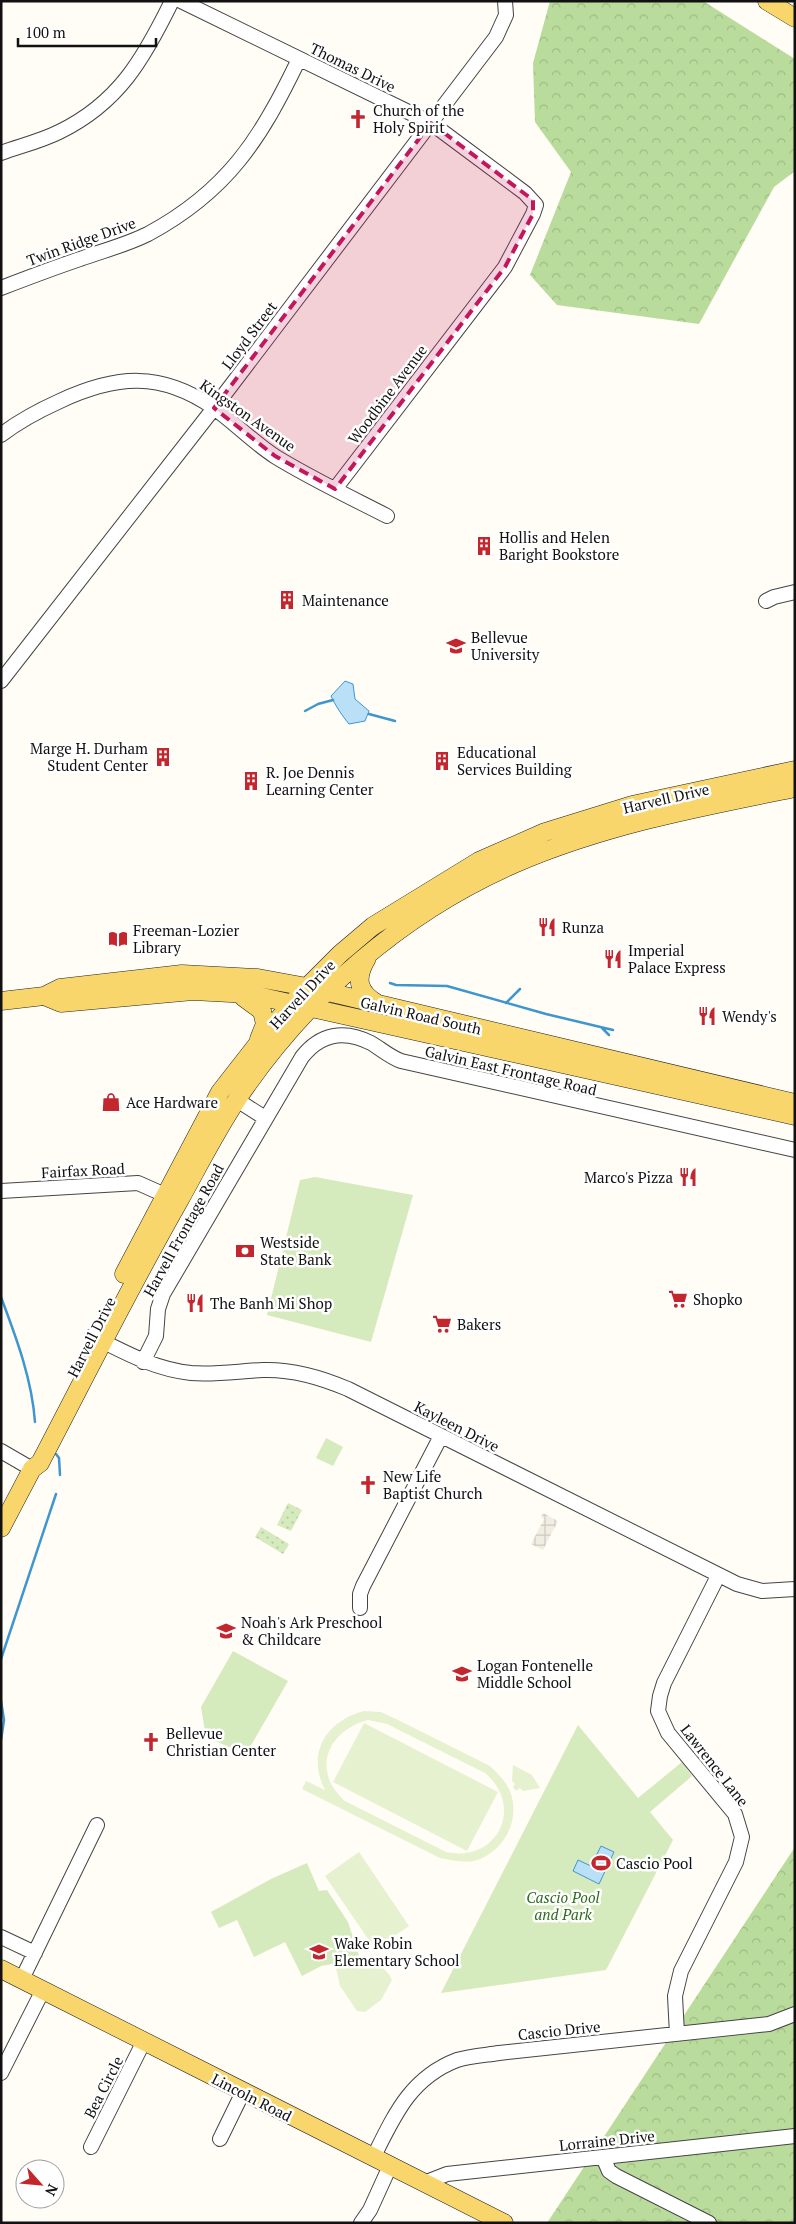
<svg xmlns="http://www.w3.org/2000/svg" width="796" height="2224" font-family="'PT Serif',serif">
	<defs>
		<pattern id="forest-crowns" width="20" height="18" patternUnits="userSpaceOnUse" patternTransform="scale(1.25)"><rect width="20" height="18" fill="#b9dc9c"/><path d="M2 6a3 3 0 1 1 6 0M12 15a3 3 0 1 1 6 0" fill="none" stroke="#9ebc85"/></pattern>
		<pattern id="garden-dots" width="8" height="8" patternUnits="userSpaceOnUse" patternTransform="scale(1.25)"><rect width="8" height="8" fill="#d5ebbd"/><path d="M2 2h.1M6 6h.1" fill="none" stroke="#b6c8a1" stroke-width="1.8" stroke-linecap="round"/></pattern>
		<pattern id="plaza-grid" width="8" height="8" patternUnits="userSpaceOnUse" patternTransform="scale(1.25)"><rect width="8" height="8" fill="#f1ede2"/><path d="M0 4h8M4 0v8" fill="none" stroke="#cecac1"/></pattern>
	</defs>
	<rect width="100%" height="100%" fill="#fffdf5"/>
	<!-- grass -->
	<path fill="#d5ebbd" d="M 315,1177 L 413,1195 L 371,1342 L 267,1315 L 300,1180 Z
		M 326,1438 L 343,1447 L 333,1466 L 316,1458 Z
		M 233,1651 L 288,1681 L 249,1749 L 236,1750 L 206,1737 L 201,1707 Z
		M 578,1725 L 638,1798 L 682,1762 L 692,1776 L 650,1812 L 673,1840 L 606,1970 L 441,1993 Z
		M 307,1863 L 319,1891 L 327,1890 L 348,1922 L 360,1959 L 321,1966 L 302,1976 L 285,1942 L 254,1957 L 237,1920 L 219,1928 L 211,1912 L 271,1879 Z"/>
	<!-- forest -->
	<path fill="url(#forest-crowns)" d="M 550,1 L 703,1 L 795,59 L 795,171 L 774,187 L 699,324 L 557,305 L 530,275 L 571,172 L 535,122 L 533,63 Z
		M 795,1847 L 795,2223 L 547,2223 Z"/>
	<!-- garden -->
	<path fill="url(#garden-dots)" d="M 288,1503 L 302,1510 L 291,1531 L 277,1525 Z
		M 261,1527 L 289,1544 L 283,1554 L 255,1537 Z"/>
	<!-- pitch -->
	<path fill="#e6f2cf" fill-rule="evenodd" d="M 364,1711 L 381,1712 L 396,1719 L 490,1766 C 498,1774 507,1782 511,1794 C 520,1822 503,1853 474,1861 C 463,1863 451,1860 440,1858 L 302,1789 L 306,1781 L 325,1790 C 306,1753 326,1721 364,1711 ZM 368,1720 L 387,1724 L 485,1773 C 525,1807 497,1863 446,1852 L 345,1801 C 311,1771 327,1731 368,1720 Z
		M 364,1723 L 498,1792 L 467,1851 L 333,1782 Z
		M 513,1765 L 532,1775 L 540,1788 L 523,1791 L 520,1788 L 516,1791 L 513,1787 L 515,1784 L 512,1781 Z
		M 359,1852 L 409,1926 L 375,1949 L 325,1876 Z
		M 360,1959 C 373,1962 387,1967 392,1980 L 381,2000 L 365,2012 L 357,2011 L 340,1986 L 335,1963 Z"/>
	<!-- plaza -->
	<path fill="url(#plaza-grid)" d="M 543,1513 L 558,1521 L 543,1550 L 531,1544 L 544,1519 L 541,1517 Z"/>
	<!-- water -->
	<path fill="#b9e0f7" stroke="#3f96cf" d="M 345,681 L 353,684 L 355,699 L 369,711 L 365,721 L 349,724 C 343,717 335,705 331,696 Z
		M 601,1846 L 614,1852 L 599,1884 L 573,1871 L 578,1860 L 591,1866 Z"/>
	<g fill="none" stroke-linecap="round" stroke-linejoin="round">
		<!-- stream -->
		<path stroke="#3f96cf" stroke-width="2.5" d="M 305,711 L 318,704 L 333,700
			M 369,714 L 395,721
			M 390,983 L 396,985 L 447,986 L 546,1014 L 613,1030
			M 506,1003 L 520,989
			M 602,1028 L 609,1035
			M 1,1297 C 16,1337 32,1379 35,1422
			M 56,1454 L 59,1458 L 60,1475
			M 1,1659 L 56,1494
			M 1,1701 L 4,1720 L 1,1740"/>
		<!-- minor casing -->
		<g stroke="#444" stroke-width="16">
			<path id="minor" d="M 181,1 L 431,123 L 525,193 L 536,205 L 533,214 L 505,267 L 335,489
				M 1,153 C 20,146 41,141 59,132 C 119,103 144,58 172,1
				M 1,288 C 27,278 53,268 80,259 C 102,251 126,245 148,234 C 228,191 261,138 299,59
				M 1,435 C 19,421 40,410 60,401 C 116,375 161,371 214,408 C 235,423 254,443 276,457 C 312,479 350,497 387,516
				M 766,601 L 774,597 L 795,592
				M 1,681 L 214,408 L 496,37 L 506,15 L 505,1
				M 237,1100 L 265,1118
				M 1,1191 L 138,1183 L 165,1195
				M 92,1336 C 124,1352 154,1369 191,1373 C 215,1375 239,1371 263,1370 C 293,1369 320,1377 348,1389 L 737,1584 L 762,1591 L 795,1589
				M 143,1362 L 156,1336 L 158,1309 L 163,1294 L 302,1057 C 320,1034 344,1029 371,1043 C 381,1049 390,1057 401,1061 L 795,1150
				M 1,1451 L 32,1469
				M 360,1608 L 360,1594 L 363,1586 L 441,1436
				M 1,1937 L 35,1953
				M 22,1979 L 97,1825
				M 677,2034 L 675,1996 L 681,1971 L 736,1862 L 742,1837 L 735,1814 L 668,1733 L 658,1711 L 660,1696 L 664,1683 L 718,1576
				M 1,2073 L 43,1990
				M 220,2139 L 243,2092
				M 91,2147 L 144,2041
				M 603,2157 L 609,2171 L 616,2176 L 709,2223
				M 373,2158 C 394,2116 410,2078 457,2060 C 470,2056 486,2055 499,2053 L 769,2024 L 795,2014
				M 424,2183 L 447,2174 L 795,2136
				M 361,2223 L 370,2210 L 390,2166"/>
		</g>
		<!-- major casing -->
		<g stroke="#222" stroke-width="19">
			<path id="major" d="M 767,1 L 795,18
				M 367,958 C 355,978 357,992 378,1004
				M 44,996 L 61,1003 L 193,991 L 249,994 L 795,1116
				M 243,997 L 262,1011 L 265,1024 L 259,1039
				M 1,1001 L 44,996 L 60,988 L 182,974 L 258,978 L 307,987 L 795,1103
				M 124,1274 L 220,1092 L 266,1033 L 307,987 L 340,954 L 373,926 L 479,861 L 545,832 L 632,805 L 795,770
				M 1,1528 L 32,1469 L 40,1463 C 86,1375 130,1287 179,1201 C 198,1167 216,1131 238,1098 C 306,997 402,913 514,864 C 604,825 700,807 795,788
				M 1,1969 L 504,2223"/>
		</g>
		<!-- minor -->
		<use href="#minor" stroke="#fff" stroke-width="14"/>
		<!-- major -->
		<use href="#major" stroke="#f9d66b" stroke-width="18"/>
	</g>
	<!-- marked area -->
	<path fill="#c2185b" fill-opacity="0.2" stroke="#c2185b" stroke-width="4" stroke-dasharray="10 6" stroke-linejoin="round" d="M 431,123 L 533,200 L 533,214 L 505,267 L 335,489 L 275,456 L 214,408 Z"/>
	<!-- icons -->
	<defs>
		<g id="church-bare" transform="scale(1.5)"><path d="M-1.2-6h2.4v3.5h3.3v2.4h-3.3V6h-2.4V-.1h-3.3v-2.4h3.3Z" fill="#c4262e" stroke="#fff" stroke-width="2.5" paint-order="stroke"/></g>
		<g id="building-bare" transform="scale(1.5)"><path d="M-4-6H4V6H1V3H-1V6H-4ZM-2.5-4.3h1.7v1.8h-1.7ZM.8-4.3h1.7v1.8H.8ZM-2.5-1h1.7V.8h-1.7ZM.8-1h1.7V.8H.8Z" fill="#c4262e" stroke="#fff" stroke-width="2.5" paint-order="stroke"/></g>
		<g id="university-bare" transform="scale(1.5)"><path d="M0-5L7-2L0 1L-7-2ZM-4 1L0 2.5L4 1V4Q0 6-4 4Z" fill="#c4262e" stroke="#fff" stroke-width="2.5" paint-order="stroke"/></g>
		<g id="restaurant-bare" transform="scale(1.5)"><path d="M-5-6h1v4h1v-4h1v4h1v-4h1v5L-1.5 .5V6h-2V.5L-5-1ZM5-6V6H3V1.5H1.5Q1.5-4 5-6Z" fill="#c4262e" stroke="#fff" stroke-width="2.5" paint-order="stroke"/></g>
		<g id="library-bare" transform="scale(1.5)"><path d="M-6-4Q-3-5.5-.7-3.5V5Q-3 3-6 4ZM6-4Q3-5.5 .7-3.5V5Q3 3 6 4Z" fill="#c4262e" stroke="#fff" stroke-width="2.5" paint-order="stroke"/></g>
		<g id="shop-bare" transform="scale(1.5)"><path d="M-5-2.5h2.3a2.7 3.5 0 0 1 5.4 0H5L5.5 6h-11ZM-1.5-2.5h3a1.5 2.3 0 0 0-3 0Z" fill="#c4262e" stroke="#fff" stroke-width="2.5" paint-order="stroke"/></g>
		<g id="bank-bare" transform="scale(1.5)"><path d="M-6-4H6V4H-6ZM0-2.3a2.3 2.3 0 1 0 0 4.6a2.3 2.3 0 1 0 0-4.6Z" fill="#c4262e" stroke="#fff" stroke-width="2.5" paint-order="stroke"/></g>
		<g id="supermarket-bare" transform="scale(1.5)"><path d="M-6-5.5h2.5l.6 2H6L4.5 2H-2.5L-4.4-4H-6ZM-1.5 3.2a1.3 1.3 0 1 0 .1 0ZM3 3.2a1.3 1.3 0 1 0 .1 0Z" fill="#c4262e" stroke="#fff" stroke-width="2.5" paint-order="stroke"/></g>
		<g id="school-bare" transform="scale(1.5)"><path d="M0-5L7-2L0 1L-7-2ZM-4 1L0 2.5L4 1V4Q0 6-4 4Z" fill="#c4262e" stroke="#fff" stroke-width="2.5" paint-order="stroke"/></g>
		<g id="stadium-bare" transform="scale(1.5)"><path d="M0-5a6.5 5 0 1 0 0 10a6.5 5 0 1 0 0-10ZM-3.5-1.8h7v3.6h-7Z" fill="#c4262e" stroke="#fff" stroke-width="2.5" paint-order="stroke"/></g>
	</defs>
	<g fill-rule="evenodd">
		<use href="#church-bare" x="358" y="119"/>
		<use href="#building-bare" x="484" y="546"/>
		<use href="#building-bare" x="287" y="600"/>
		<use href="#university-bare" x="456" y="646"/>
		<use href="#building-bare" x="163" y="757"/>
		<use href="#building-bare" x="442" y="761"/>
		<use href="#building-bare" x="251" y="781"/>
		<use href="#restaurant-bare" x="547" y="927"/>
		<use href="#library-bare" x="118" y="939"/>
		<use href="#restaurant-bare" x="613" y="959"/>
		<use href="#restaurant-bare" x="707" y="1016"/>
		<use href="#shop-bare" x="111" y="1102"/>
		<use href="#restaurant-bare" x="688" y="1177"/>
		<use href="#bank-bare" x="245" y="1251"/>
		<use href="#supermarket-bare" x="678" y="1299"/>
		<use href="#restaurant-bare" x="195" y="1303"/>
		<use href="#supermarket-bare" x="442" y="1324"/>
		<use href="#church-bare" x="368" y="1485"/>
		<use href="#school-bare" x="226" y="1631"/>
		<use href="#school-bare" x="462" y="1674"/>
		<use href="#church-bare" x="151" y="1742"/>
		<use href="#stadium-bare" x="601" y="1863"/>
		<use href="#school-bare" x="319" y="1952"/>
	</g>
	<g text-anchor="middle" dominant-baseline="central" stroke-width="5" stroke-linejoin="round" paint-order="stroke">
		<!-- street labels -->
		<g font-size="15" fill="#111" stroke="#fff">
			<text transform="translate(353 67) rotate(26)">Thomas Drive</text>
			<text transform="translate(81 241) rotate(-20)">Twin Ridge Drive</text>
			<text transform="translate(249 335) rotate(-53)">Lloyd Street</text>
			<text transform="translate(387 394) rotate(-53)">Woodbine Avenue</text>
			<text transform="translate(248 415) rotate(35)">Kingston Avenue</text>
			<text transform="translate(666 798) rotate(-13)">Harvell Drive</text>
			<text transform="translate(302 994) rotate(-47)">Harvell Drive</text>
			<text transform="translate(421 1015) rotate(13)">Galvin Road South</text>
			<text transform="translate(511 1070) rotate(13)">Galvin East Frontage Road</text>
			<text transform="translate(83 1170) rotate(-3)">Fairfax Road</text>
			<text transform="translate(183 1230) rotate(-61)">Harvell Frontage Road</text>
			<text transform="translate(91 1337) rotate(-63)">Harvell Drive</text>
			<text transform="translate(457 1426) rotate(27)">Kayleen Drive</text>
			<text transform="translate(715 1765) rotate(52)">Lawrence Lane</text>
			<text transform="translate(559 2030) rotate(-6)">Cascio Drive</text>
			<text transform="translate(103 2087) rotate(-63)">Bea Circle</text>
			<text transform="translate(252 2097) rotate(27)">Lincoln Road</text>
			<text transform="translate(607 2140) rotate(-6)">Lorraine Drive</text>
		</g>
		<!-- poi labels -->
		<g font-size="15" fill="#111" stroke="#fff" text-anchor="start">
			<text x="373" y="110">Church of the<tspan x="373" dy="17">Holy Spirit</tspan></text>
			<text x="499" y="537">Hollis and Helen<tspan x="499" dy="17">Baright Bookstore</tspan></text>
			<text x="302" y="600">Maintenance</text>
			<text x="471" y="637">Bellevue<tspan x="471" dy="17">University</tspan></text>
			<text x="148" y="748" text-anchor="end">Marge H. Durham<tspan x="148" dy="17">Student Center</tspan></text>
			<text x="457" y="752">Educational<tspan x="457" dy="17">Services Building</tspan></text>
			<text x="266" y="772">R. Joe Dennis<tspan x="266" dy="17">Learning Center</tspan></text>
			<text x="562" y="927">Runza</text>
			<text x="133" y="930">Freeman-Lozier<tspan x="133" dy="17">Library</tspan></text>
			<text x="628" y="950">Imperial<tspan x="628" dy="17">Palace Express</tspan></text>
			<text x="722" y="1016">Wendy's</text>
			<text x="126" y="1102">Ace Hardware</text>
			<text x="673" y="1177" text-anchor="end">Marco's Pizza</text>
			<text x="260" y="1242">Westside<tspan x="260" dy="17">State Bank</tspan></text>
			<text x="693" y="1299">Shopko</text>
			<text x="210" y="1303">The Banh Mi Shop</text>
			<text x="457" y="1324">Bakers</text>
			<text x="383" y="1476">New Life<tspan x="383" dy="17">Baptist Church</tspan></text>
			<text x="241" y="1622">Noah's Ark Preschool<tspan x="241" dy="17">&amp; Childcare</tspan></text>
			<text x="477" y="1665">Logan Fontenelle<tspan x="477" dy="17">Middle School</tspan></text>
			<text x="166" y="1733">Bellevue<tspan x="166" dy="17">Christian Center</tspan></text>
			<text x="616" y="1863">Cascio Pool</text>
			<text x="334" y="1943">Wake Robin<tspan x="334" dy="17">Elementary School</tspan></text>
		</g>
		<!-- park labels -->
		<g font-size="15" font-style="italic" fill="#2f6b1f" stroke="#fff">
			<text x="563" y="1897">Cascio Pool<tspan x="563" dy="17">and Park</tspan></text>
		</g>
	</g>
	<!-- border -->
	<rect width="796" height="2224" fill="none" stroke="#111111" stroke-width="5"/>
	<!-- north arrow -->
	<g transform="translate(40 2184) rotate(117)"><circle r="24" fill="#ffffff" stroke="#a0a0a0"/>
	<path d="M0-4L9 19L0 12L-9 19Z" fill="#c4262e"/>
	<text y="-8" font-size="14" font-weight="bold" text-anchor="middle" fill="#111111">N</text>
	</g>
	<!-- scale -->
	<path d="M18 38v8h138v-8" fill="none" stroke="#111111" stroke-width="2.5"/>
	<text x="25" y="38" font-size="15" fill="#111111" stroke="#ffffff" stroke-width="4" paint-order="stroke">100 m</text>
</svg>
